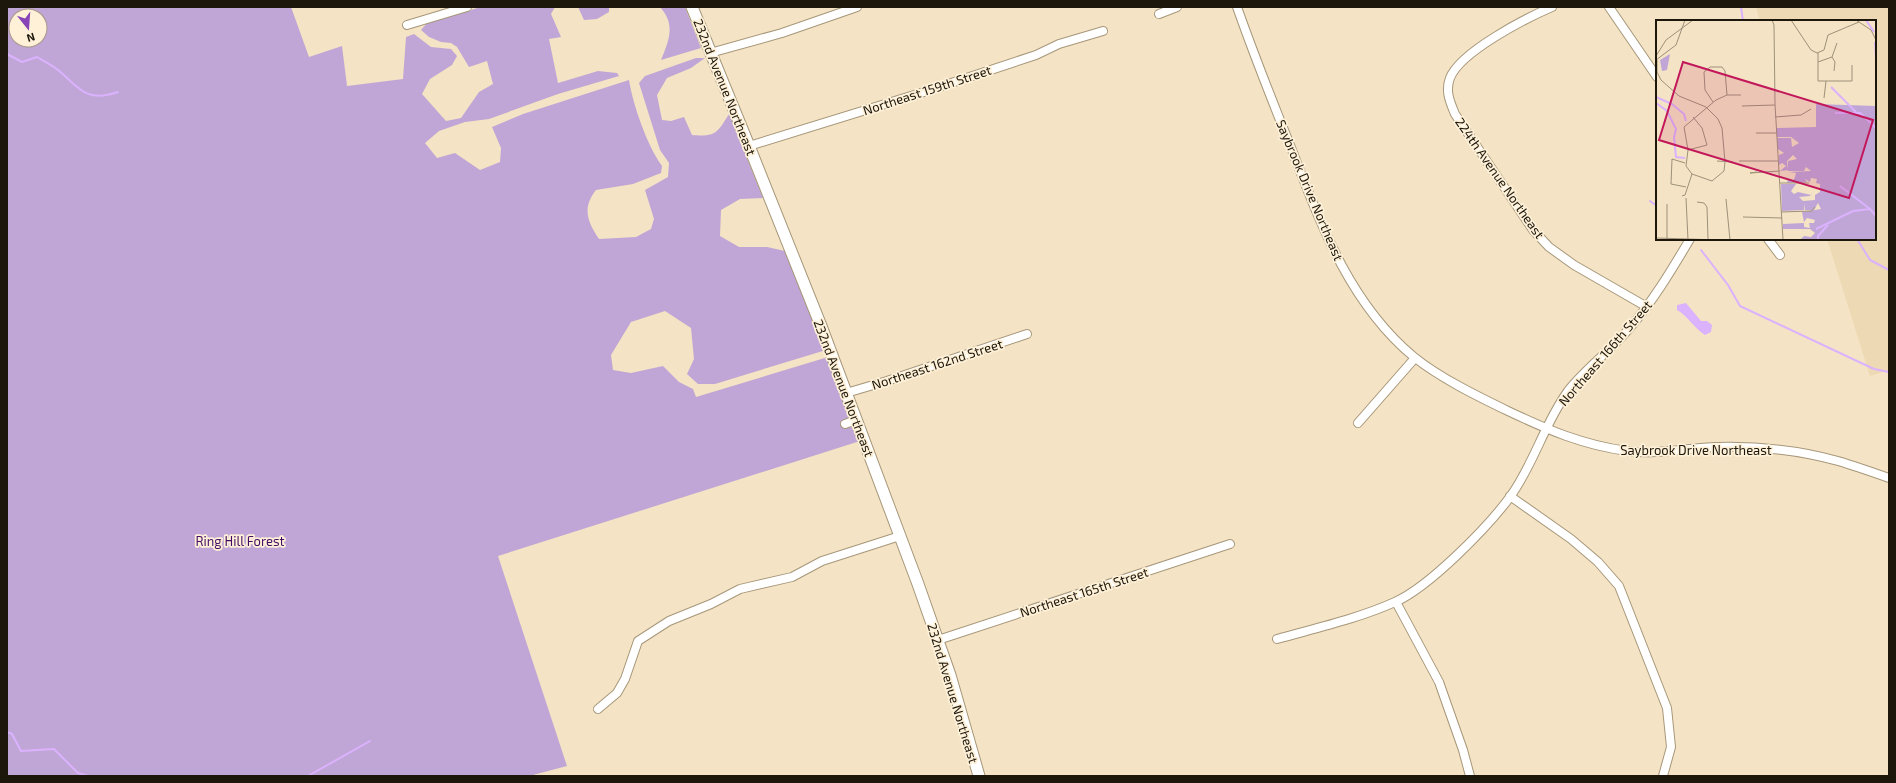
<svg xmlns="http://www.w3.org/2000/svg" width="1896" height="783" font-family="'Exo 2',sans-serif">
	<rect width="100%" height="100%" fill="#f4e3c4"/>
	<!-- built -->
	<path fill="#edd9b3" d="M 1756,7 L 1889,7 L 1889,370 L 1870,376 L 1827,239 L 1875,239 L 1875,21 L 1760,21 Z"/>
	<!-- green -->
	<path fill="#c0a6d6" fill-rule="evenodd" d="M 7,7 L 291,7 L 309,57 L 342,46 L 347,86 L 403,79 L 406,37 L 414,34 L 431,47 L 451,49 L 457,56 L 452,65 L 430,79 L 422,94 L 446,121 L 461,118 L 479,92 L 493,84 L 487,61 L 469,67 L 457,47 L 451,43 L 441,42 L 429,37 L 421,30 L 427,23 L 481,7 L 555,7 L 551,14 L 561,37 L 549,39 L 558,83 L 598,71 L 617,73 L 619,76 L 558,94 L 489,119 L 465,122 L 439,131 L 425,143 L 437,158 L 455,153 L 480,170 L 500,162 L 501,148 L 492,127 L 523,114 L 629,80 C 633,105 647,145 662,166 L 661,173 L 633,184 L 596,190 C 582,208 587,221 599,239 L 636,237 L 651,229 L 654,219 L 645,190 L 668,177 L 669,163 L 660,150 L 639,83 L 645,76 L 696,58 L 705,58 L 691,68 L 667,78 L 657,95 L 662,120 L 671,121 L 684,117 L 692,135 C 716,137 717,133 729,114 L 763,198 L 740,199 L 721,210 L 720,236 L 739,247 L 767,247 L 785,251 L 826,350 L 715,384 L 698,384 L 687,374 L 694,359 L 691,328 L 665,311 L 631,322 L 611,355 L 613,370 L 631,373 L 663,366 L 679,382 L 693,389 L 696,397 L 828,357 L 860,441 L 498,556 L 567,766 L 529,776 L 7,776 ZM 16,16 L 40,16 L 40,40 L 16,40 Z
		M 578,7 L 609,7 L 609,12 L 597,19 L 584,20 Z
		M 660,7 L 685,7 L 701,48 L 661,60 C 669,40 676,25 660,7 Z"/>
	<!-- water -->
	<path fill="#dbb2fd" d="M 1686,303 L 1701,321 L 1707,321 L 1712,325 L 1711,332 L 1705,335 C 1694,328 1688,316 1677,310 L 1677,305 Z"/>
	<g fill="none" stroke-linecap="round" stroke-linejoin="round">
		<!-- stream -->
		<path stroke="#dbb2fd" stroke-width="2" d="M 1741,7 L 1743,21
			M 7,54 L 22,62 L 37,57 C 44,61 52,65 58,70 C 80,88 85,103 118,92
			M 1650,201 L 1657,206
			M 1857,239 L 1870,260 L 1889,270
			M 1701,250 L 1728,285 L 1740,306 L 1874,369 L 1889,372
			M 7,732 L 12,734 L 21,751 L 54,749 L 78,773 L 88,776
			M 308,776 L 370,741"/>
		<!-- street casing -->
		<g stroke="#a7977a" stroke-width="10">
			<path id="street" d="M 1237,7 C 1254,55 1273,103 1292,150 C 1321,225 1350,304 1414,357 C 1440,378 1479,397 1508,411 C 1548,430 1583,445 1627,451 C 1657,455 1687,448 1717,447 C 1757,446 1799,450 1838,461 C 1855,466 1872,472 1889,478
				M 1552,7 C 1526,18 1460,52 1450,78 C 1445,91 1450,102 1455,114 L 1533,230 L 1549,247 L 1574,265 L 1647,307
				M 1609,7 L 1657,77
				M 1159,14 L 1177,7
				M 407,25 L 467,7
				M 710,53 L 782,33 L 857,7
				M 749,146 L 924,92 L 1036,55 L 1059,44 L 1103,31
				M 1768,239 L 1780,255
				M 846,393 L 887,381 L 1027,334
				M 1358,423 L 1415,358
				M 845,424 L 856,420
				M 1510,496 L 1571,539 L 1598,562 L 1619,586 L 1667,708 L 1671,747 L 1663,776
				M 1396,602 L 1439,682 L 1463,750 L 1470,776
				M 1277,639 C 1316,628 1357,619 1395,602 C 1429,587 1487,528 1510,497 C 1534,464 1544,424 1568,391 C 1585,369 1609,352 1627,331 C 1652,303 1671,271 1690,239
				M 938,640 L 1230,544
				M 598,709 L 617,693 L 625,679 L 638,641 L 669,621 L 711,604 L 740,589 L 792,577 L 822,561 L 900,536"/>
		</g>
		<!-- secondary casing -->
		<g stroke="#a7977a" stroke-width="13">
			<path id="secondary" d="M 692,7 L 749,146 L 821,326 L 918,584 L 950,675 L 979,776"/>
		</g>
		<!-- street -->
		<use href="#street" stroke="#fff" stroke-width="8"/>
		<!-- secondary -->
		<use href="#secondary" stroke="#fff" stroke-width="11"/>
	</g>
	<g text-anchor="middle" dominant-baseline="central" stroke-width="3.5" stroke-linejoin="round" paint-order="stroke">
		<!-- street labels -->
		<g font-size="13" fill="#1c160b" stroke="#fef1d8">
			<text transform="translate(725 87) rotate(68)">232nd Avenue Northeast</text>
			<text transform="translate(927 90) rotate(-18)">Northeast 159th Street</text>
			<text transform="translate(1500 178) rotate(55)">224th Avenue Northeast</text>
			<text transform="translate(1310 190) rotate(67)">Saybrook Drive Northeast</text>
			<text transform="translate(1605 353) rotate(-49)">Northeast 166th Street</text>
			<text transform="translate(937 364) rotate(-18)">Northeast 162nd Street</text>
			<text transform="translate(844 388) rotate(69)">232nd Avenue Northeast</text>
			<text x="1696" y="450">Saybrook Drive Northeast</text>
			<text transform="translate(1084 592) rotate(-18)">Northeast 165th Street</text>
			<text transform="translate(953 693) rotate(73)">232nd Avenue Northeast</text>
		</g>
		<!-- park labels -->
		<g font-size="13" fill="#450c65" stroke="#fef1d8">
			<text x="240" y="541">Ring Hill Forest</text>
		</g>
	</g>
	<!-- overview -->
	<g transform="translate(1656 20)">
		<rect width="220" height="220" fill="#f4e3c4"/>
		<path d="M 14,34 L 11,50 L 6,51 L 4,40 ZM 160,84 L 220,86 L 220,220 L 144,220 L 148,216 L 155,217 L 159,213 L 154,209 L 127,209 L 127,204 L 148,203 L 148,207 L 154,208 L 153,203 L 158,203 L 159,200 L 151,198 L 148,202 L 146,192 L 165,189 L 162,183 L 158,190 L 149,190 L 148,184 L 148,190 L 126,191 L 125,164 L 140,164 L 135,171 L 138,174 L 142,172 L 155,175 L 156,172 L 154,176 L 143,177 L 147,181 L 159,180 L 159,175 L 164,172 L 164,164 L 160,163 L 161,159 L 155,158 L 154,162 L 149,159 L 151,162 L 131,163 L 132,159 L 137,161 L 139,157 L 140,153 L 133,152 L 155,151 L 150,147 L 148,151 L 132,151 L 132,141 L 141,139 L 137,135 L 131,141 L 132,150 L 124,151 L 130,146 L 126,143 L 123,145 L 123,135 L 128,133 L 122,129 L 121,118 L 135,118 L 136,127 L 143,123 L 135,117 L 121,117 L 120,108 L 160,107 Z" fill="#c0a6d6"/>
		<path fill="none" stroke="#dbb2fd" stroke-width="2" d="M 210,0 L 218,12M 219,22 L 220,39M 175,67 L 200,92M 0,77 L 16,84 L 28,94 L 30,101M 0,83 L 11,91 L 20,109 L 18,117 L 20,137 L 29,138M 179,93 L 204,93 L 220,108M 184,166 L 214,189M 160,209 L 197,191 L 214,189 L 220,196M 162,220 L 162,216 L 172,205"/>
		<path fill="none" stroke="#9e917a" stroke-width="1" d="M 116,0 L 118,5 L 119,84 L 127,220M 135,0 L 155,30 L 161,33 L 168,30 L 172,15 L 203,2M 200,0 L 215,10 L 220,20M 162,33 L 162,61 L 196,61 L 196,45M 0,36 L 10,20 L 37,0M 176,37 L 179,42 L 178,51M 0,40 L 20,25 L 29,0M 1,40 L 1,52 L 5,60 L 23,76 L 50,87 L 62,99 L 66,108 L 69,142 L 68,151 L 56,161 L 36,154M 162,42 L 176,37 L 181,23M 54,47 L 66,47 L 69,51 L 71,75M 54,47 L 48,52 L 49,70 L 57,82M 168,78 L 170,61M 86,86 L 119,85M 119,97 L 145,95 L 155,89M 28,107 L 60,80 L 71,75 L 85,75M 100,113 L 120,113M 32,130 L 51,125 L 46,108 L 37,97M 61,141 L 77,142M 83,141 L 122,141M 29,143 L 16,139 L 15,164 L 30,167M 101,152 L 94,153 L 124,151M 124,163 L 153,163M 26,176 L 29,175 L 36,154 L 30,146 L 32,130 L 28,107M 30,178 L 32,220M 70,179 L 74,220M 41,182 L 48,183 L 51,187 L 52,219M 125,192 L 156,191 L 159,187M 87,197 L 126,198M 0,218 L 65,220M 11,220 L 11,184"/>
		<path fill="#c2185b" fill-opacity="0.15" stroke="#c2185b" stroke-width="2" d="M 27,42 L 217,100 L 193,178 L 3,120 Z"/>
		<rect width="220" height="220" fill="none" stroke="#1c160b" stroke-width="2"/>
	</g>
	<!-- border -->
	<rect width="1896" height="783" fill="none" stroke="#1c160b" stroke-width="16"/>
	<!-- north arrow -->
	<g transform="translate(28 28) rotate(163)"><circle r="19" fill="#fef1d8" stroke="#a49986"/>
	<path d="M0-3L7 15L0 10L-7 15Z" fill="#8844b7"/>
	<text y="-6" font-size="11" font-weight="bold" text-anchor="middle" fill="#1c160b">N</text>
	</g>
</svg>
